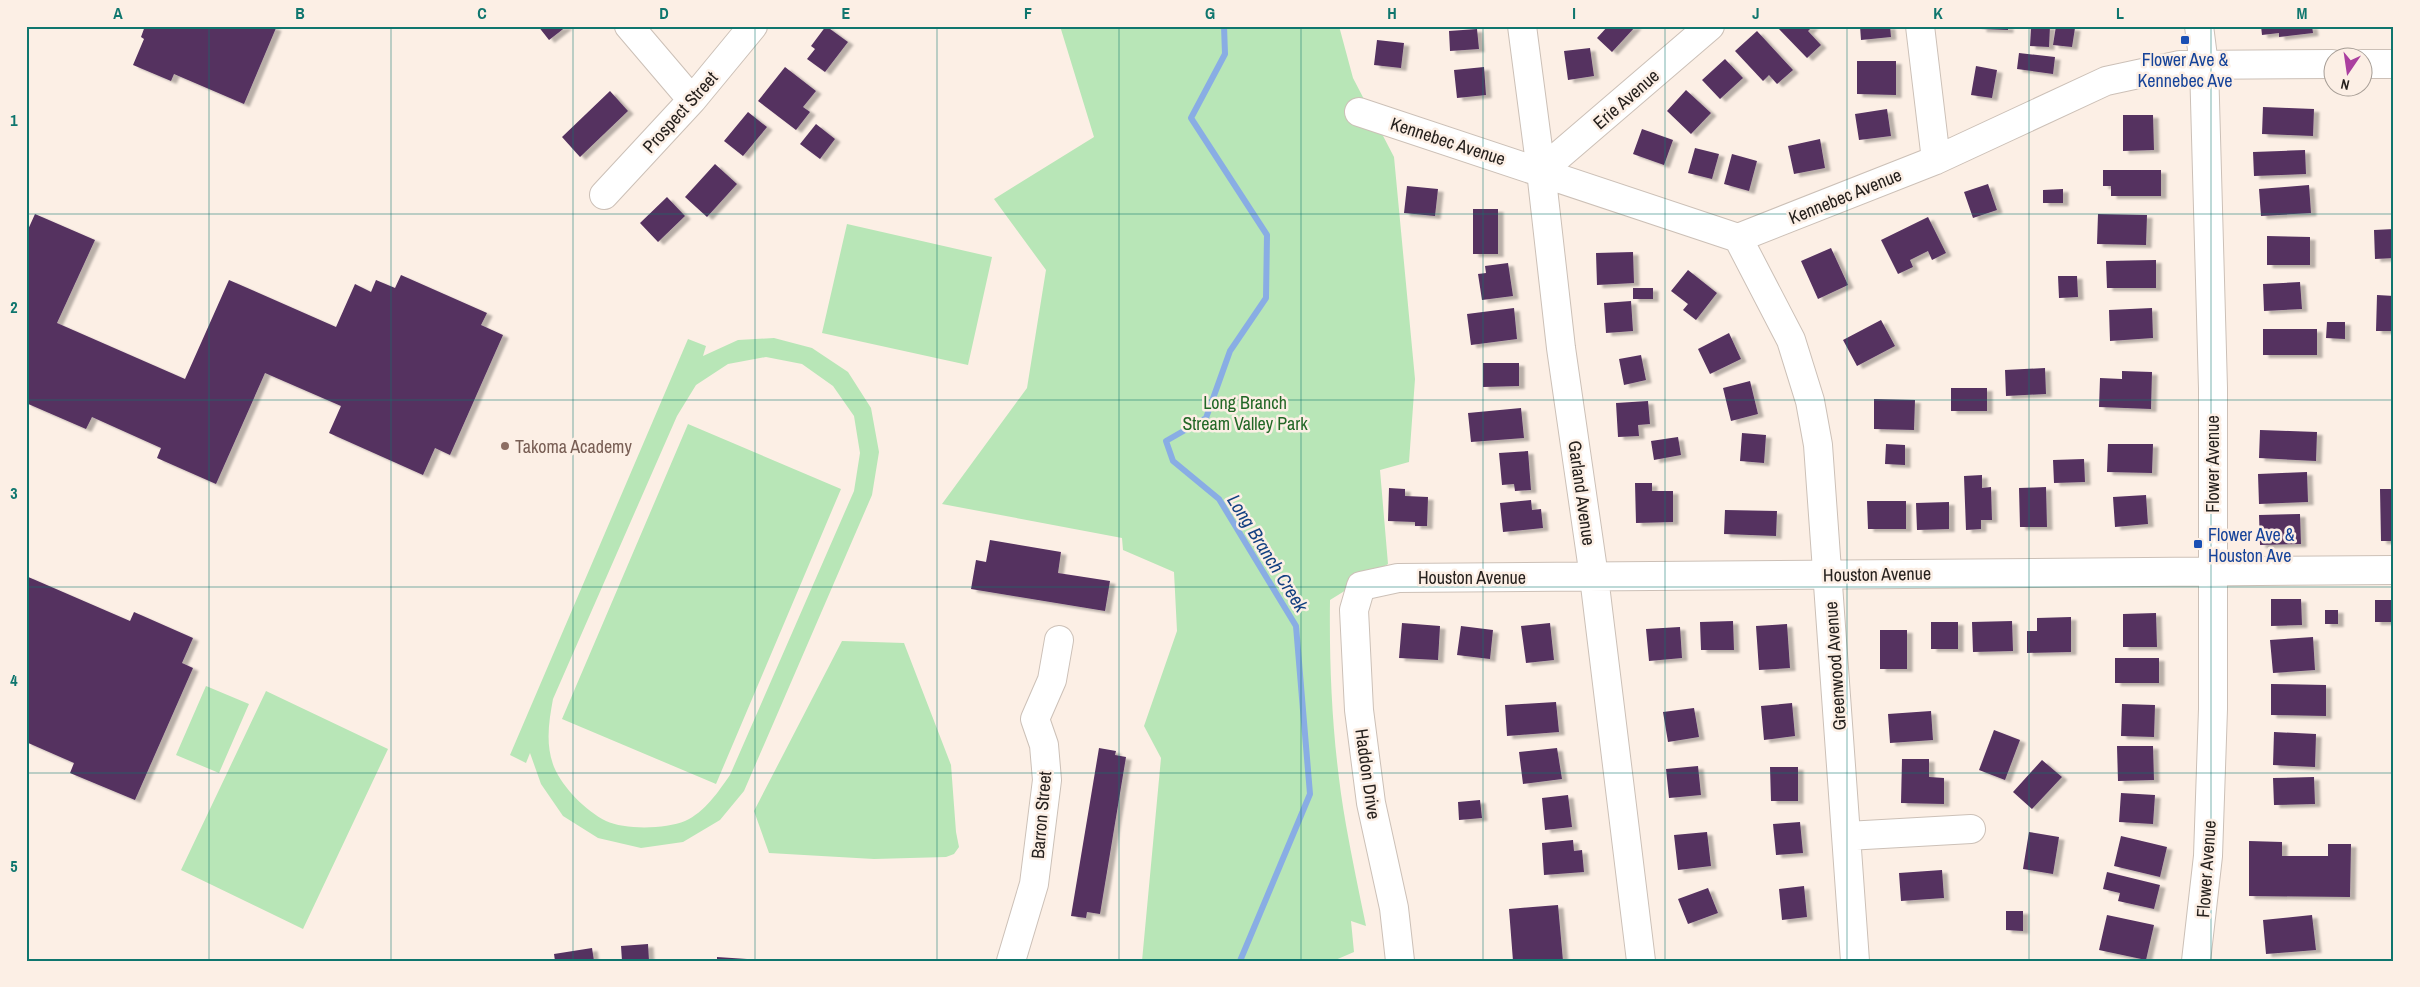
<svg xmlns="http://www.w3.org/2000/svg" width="2420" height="987" font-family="'Archivo Narrow',sans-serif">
	<defs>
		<filter id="shadow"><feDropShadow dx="5.5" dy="3" stdDeviation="1" flood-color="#0004"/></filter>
	</defs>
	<rect width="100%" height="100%" fill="#fcefe5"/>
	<!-- green -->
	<path fill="#b8e6b7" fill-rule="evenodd" d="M 1060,26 L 1339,26 L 1353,78 L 1394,157 L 1415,379 L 1409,462 L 1380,470 L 1388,564 L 1330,600 C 1329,674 1333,751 1346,825 C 1352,859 1359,892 1366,926 L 1351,921 L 1354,952 L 1333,961 L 1142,961 L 1161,758 L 1144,726 L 1177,631 L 1174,572 L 1123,550 L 1122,538 L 942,504 L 1027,388 L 1046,270 L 994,199 L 1094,137 Z
		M 847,224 L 992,257 L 968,365 L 822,333 Z
		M 774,338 L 812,348 L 848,372 L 871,408 L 879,452 L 872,495 L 744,791 L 720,820 L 683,842 L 641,848 L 598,838 L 563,816 L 541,784 L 530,753 L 526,763 L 510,755 L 688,339 L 706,346 L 703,356 L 738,340 ZM 766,357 L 802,364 L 833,386 L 854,416 L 860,453 L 854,491 L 730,775 C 718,792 705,812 685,821 C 666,829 625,830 606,821 C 586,811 563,788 554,767 C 545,744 549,721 553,699 L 677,416 L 696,385 L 728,364 Z
		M 688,424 L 841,489 L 716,784 L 562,719 Z
		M 842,641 L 904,643 L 951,765 L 956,832 L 959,847 L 954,854 L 946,857 L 874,859 L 769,853 L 754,811 Z
		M 206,686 L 249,704 L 219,773 L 176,755 Z
		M 266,691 L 388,749 L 303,929 L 181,870 Z"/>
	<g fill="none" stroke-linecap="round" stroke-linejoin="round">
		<!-- stream -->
		<path stroke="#89ade4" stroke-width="6" d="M 1224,26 L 1225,54 L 1191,118 L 1267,235 L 1266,298 L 1230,351 L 1206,418 L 1166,441 L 1173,461 L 1219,499 L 1296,626 L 1310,794 L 1240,961"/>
	</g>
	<!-- building -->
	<path fill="#553161" filter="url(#shadow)" d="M 145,26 L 271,26 L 276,28 L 244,104 L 174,74 L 171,81 L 133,65 L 144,39 L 141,37 Z
		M 538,26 L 567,26 L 549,40 Z
		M 826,26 L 848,42 L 825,72 L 807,59 L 815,49 L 811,46 Z
		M 1608,26 L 1636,26 L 1612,52 L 1597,38 Z
		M 1776,26 L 1813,26 L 1808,31 L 1821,45 L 1807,58 Z
		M 1860,26 L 1890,26 L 1891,37 L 1861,40 Z
		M 1981,26 L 2008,26 L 2008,30 L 1981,29 Z
		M 2031,26 L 2050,26 L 2049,47 L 2030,46 Z
		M 2056,26 L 2075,28 L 2072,47 L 2053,45 Z
		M 2261,26 L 2312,26 L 2313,33 L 2279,37 L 2279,33 L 2262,35 Z
		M 1477,29 L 1479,49 L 1450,51 L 1449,31 Z
		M 1757,31 L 1793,70 L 1777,84 L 1769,75 L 1763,81 L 1735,51 Z
		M 1377,40 L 1404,43 L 1401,68 L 1374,65 Z
		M 1590,48 L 1594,76 L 1568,80 L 1564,51 Z
		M 2019,53 L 2055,57 L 2053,74 L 2017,69 Z
		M 1725,59 L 1743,78 L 1720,99 L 1702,80 Z
		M 1857,61 L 1896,61 L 1896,95 L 1857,94 Z
		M 1976,66 L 1997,70 L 1992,98 L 1971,95 Z
		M 785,67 L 816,91 L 803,107 L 810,112 L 796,130 L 758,101 Z
		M 1484,67 L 1486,95 L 1457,98 L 1454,70 Z
		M 1686,90 L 1711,113 L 1691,134 L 1667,111 Z
		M 610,91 L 628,111 L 580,157 L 562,137 Z
		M 2263,107 L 2314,109 L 2313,136 L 2262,134 Z
		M 1887,109 L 1891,136 L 1859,140 L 1855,114 Z
		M 748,112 L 767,127 L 743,156 L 724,141 Z
		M 2123,115 L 2153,115 L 2154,150 L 2123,151 Z
		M 816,124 L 835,139 L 820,159 L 800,144 Z
		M 1642,129 L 1673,140 L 1664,165 L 1633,154 Z
		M 1820,139 L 1825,168 L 1794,174 L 1788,146 Z
		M 1695,148 L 1719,154 L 1712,179 L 1688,173 Z
		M 2305,150 L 2306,174 L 2254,176 L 2253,152 Z
		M 1732,154 L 1757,161 L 1749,191 L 1724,184 Z
		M 715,164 L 737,184 L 707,217 L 685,197 Z
		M 2103,170 L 2161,170 L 2161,196 L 2111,196 L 2111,186 L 2103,186 Z
		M 1988,184 L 1997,210 L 1973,218 L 1964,192 Z
		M 2309,185 L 2311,213 L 2261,216 L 2259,189 Z
		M 1407,186 L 1438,189 L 1435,216 L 1404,213 Z
		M 2063,189 L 2063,203 L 2043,203 L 2043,190 Z
		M 667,197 L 685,216 L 658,242 L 640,223 Z
		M 1473,209 L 1498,209 L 1498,254 L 1473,254 Z
		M 35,214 L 95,240 L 57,323 L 185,379 L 229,280 L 336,327 L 355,284 L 371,292 L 376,280 L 395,288 L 401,275 L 487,313 L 481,325 L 503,335 L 450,455 L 435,448 L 423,475 L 329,433 L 341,406 L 265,373 L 216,484 L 157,458 L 161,448 L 92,417 L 86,429 L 26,403 L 26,234 Z
		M 2098,214 L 2147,215 L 2146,245 L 2097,244 Z
		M 1928,217 L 1946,253 L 1932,260 L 1928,251 L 1910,260 L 1913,267 L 1898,274 L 1881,240 Z
		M 2394,229 L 2394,258 L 2375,259 L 2374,230 Z
		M 2267,236 L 2310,237 L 2310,265 L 2267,265 Z
		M 1831,248 L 1848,285 L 1818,299 L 1801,261 Z
		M 1633,252 L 1634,283 L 1597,285 L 1596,253 Z
		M 2156,260 L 2156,288 L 2107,288 L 2106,261 Z
		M 1508,263 L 1513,296 L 1482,300 L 1478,274 L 1486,273 L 1485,266 Z
		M 1688,270 L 1717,293 L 1696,320 L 1683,310 L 1688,304 L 1671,291 Z
		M 2058,276 L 2077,276 L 2078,297 L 2059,298 Z
		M 2300,282 L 2302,309 L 2264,311 L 2263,284 Z
		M 1633,288 L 1653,288 L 1653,299 L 1633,299 Z
		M 2377,295 L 2394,296 L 2394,331 L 2376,331 Z
		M 1631,301 L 1633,331 L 1606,333 L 1604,303 Z
		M 1514,308 L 1517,339 L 1471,345 L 1467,314 Z
		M 2152,308 L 2153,338 L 2110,341 L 2109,310 Z
		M 1881,320 L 1895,346 L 1857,366 L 1843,340 Z
		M 2327,322 L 2345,322 L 2345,339 L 2326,338 Z
		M 2263,329 L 2317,329 L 2317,355 L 2263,355 Z
		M 1729,333 L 1741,359 L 1710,374 L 1698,349 Z
		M 1641,355 L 1646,380 L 1624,385 L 1619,359 Z
		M 1483,363 L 1519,363 L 1519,386 L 1483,387 Z
		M 2045,368 L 2046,394 L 2006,396 L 2005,370 Z
		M 2122,371 L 2152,372 L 2151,409 L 2099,407 L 2100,378 L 2122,379 Z
		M 1750,381 L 1758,414 L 1731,421 L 1723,388 Z
		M 1951,388 L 1987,388 L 1987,411 L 1951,411 Z
		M 1874,399 L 1915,400 L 1914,430 L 1874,429 Z
		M 1648,401 L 1650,424 L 1638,425 L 1639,436 L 1618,437 L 1616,403 Z
		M 1521,408 L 1524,438 L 1471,442 L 1468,413 Z
		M 2260,430 L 2317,432 L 2316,461 L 2259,458 Z
		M 1742,433 L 1766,435 L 1764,463 L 1740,461 Z
		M 1678,437 L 1681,455 L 1654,460 L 1651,441 Z
		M 1886,444 L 1905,445 L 1905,465 L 1885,464 Z
		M 2108,444 L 2153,444 L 2152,473 L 2107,472 Z
		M 1528,451 L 1531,490 L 1515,491 L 1514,484 L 1502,485 L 1499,453 Z
		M 2084,459 L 2085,482 L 2054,483 L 2053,460 Z
		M 2307,472 L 2308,502 L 2259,504 L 2258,474 Z
		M 1982,475 L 1982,488 L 1991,487 L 1992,520 L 1981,520 L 1981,529 L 1966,530 L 1964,476 Z
		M 1635,483 L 1652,483 L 1652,491 L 1673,491 L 1673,522 L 1636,523 Z
		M 2046,487 L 2047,527 L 2020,527 L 2019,488 Z
		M 1389,488 L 1405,489 L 1405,496 L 1428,497 L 1427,526 L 1415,526 L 1415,522 L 1388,521 Z
		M 2380,489 L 2394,489 L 2394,541 L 2381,541 Z
		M 2146,495 L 2148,524 L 2115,527 L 2113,497 Z
		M 1531,500 L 1532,510 L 1541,509 L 1543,528 L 1503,532 L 1500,503 Z
		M 1867,501 L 1906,501 L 1906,529 L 1868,529 Z
		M 1949,502 L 1949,529 L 1917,530 L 1916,503 Z
		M 1725,510 L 1777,511 L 1776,536 L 1724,534 Z
		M 2300,514 L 2301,544 L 2260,545 L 2259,515 Z
		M 990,540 L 1061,552 L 1058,573 L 1110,581 L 1105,611 L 971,589 L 976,560 L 986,562 Z
		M 26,576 L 130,621 L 134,612 L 193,638 L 182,663 L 193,668 L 135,800 L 70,773 L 74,763 L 26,742 Z
		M 2271,599 L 2301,599 L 2302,625 L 2271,626 Z
		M 2375,600 L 2394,600 L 2394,622 L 2375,622 Z
		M 2325,610 L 2338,610 L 2338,624 L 2325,624 Z
		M 2156,613 L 2157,647 L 2123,647 L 2123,614 Z
		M 2071,617 L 2071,652 L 2027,653 L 2027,631 L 2037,631 L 2037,618 Z
		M 1733,621 L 1734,650 L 1701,650 L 1700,622 Z
		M 2012,621 L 2013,651 L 1973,652 L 1972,622 Z
		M 1931,622 L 1958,622 L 1958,649 L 1931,649 Z
		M 1402,623 L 1440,626 L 1438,660 L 1399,658 Z
		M 1550,623 L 1554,660 L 1526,663 L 1521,626 Z
		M 1787,624 L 1790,668 L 1759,670 L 1756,626 Z
		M 1461,626 L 1493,630 L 1490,659 L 1457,655 Z
		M 1680,627 L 1682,658 L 1649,661 L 1646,629 Z
		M 1880,630 L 1907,630 L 1907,669 L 1880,669 Z
		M 2313,637 L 2315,670 L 2273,673 L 2270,640 Z
		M 2115,658 L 2159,658 L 2159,683 L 2115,683 Z
		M 2271,684 L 2326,685 L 2326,716 L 2271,715 Z
		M 1556,702 L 1559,732 L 1507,736 L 1505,705 Z
		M 1792,703 L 1795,736 L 1764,740 L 1761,706 Z
		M 2122,704 L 2155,705 L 2154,737 L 2121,736 Z
		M 1694,708 L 1699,737 L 1668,742 L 1663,712 Z
		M 1931,711 L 1933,740 L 1890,743 L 1888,714 Z
		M 1994,730 L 2020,740 L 2005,780 L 1979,770 Z
		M 2274,732 L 2316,734 L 2315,767 L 2273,765 Z
		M 2117,746 L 2153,746 L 2154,780 L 2118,781 Z
		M 1099,748 L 1116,751 L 1115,755 L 1126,757 L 1100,914 L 1087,912 L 1086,918 L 1071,916 Z
		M 1557,748 L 1562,779 L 1523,784 L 1519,752 Z
		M 1902,759 L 1929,759 L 1929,777 L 1944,778 L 1944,804 L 1901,803 Z
		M 2042,760 L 2062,777 L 2032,809 L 2013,792 Z
		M 1698,766 L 1701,795 L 1669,798 L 1666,769 Z
		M 1770,767 L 1798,767 L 1798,801 L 1771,801 Z
		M 2314,777 L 2315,804 L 2274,805 L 2273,778 Z
		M 2121,793 L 2155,795 L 2153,824 L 2119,822 Z
		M 1568,795 L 1572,827 L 1545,830 L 1542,798 Z
		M 1480,800 L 1482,818 L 1459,820 L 1458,802 Z
		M 1800,822 L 1803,853 L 1776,855 L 1773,824 Z
		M 1707,832 L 1711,866 L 1678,870 L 1674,835 Z
		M 2029,832 L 2059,837 L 2053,874 L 2023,869 Z
		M 2121,836 L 2167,847 L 2160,877 L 2114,866 Z
		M 1573,840 L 1574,851 L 1582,850 L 1584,872 L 1544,875 L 1542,843 Z
		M 2249,841 L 2282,842 L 2282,856 L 2328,856 L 2328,844 L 2351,844 L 2350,897 L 2249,896 Z
		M 1942,870 L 1944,898 L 1901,901 L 1899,873 Z
		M 2107,872 L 2160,885 L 2154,909 L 2118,901 L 2120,893 L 2103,889 Z
		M 1804,886 L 1807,917 L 1782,920 L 1779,889 Z
		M 1708,888 L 1718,913 L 1688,924 L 1678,899 Z
		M 1558,905 L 1563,961 L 1513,961 L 1509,909 Z
		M 2006,911 L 2023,911 L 2023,931 L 2006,930 Z
		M 2107,915 L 2154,925 L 2146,960 L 2099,950 Z
		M 2312,915 L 2316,950 L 2266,954 L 2263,920 Z
		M 648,944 L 649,961 L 622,961 L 621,946 Z
		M 592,948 L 594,961 L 555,961 L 554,954 Z
		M 717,957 L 747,959 L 746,961 L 717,961 Z"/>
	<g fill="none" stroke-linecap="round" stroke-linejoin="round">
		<!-- minor casing -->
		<g stroke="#ccc0b7" stroke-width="30">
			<path id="minor" d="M 629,26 L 692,100
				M 1522,26 L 1541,171 L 1561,348 L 1594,577 L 1641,961
				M 1920,26 L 1936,160
				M 2362,64 L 2394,64
				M 1359,112 L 1738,238 L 1936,160 L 2106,81 L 2180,65 L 2332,64
				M 1541,171 L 1710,26
				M 604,195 L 692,100 L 753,26
				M 1738,238 L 1791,340 L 1810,401 L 1818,445 L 1855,961
				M 1847,836 L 1971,829
				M 1011,961 L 1034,884 L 1047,780 L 1044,745 L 1035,719 L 1052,680 L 1059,640
				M 1400,961 L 1394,908 L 1371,803 L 1359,710 L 1354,610 L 1361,586 L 1398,578 L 2394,570
				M 2196,961 L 2208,856 L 2213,709 L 2213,388 L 2204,65 L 2199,26"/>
		</g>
		<!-- minor -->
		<use href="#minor" stroke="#fff" stroke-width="28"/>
	</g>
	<!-- grid -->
	<path fill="none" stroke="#0f766e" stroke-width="1" stroke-opacity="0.55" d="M 209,26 L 209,961M 391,26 L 391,961M 573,26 L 573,961M 755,26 L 755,961M 937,26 L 937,961M 1119,26 L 1119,961M 1301,26 L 1301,961M 1483,26 L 1483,961M 1665,26 L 1665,961M 1847,26 L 1847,961M 2029,26 L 2029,961M 2211,26 L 2211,961M 26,214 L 2394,214M 26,400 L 2394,400M 26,587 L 2394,587M 26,773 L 2394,773"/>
	<!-- markers -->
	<g fill="#1a4fb4" stroke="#fcefe5" stroke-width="2">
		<rect x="2180" y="35" width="10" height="10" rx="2.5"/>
		<rect x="2193" y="539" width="10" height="10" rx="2.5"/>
	</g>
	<circle fill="#8d6e63" stroke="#fcefe5" stroke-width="2" cx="505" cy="446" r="5"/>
	<g text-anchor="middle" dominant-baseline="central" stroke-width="5" stroke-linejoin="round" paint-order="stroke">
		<!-- transit labels -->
		<g font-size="18" fill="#164399" stroke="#fcefe5">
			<text x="2185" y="59">Flower Ave &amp;<tspan x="2185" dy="21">Kennebec Ave</tspan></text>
			<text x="2208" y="534" text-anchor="start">Flower Ave &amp;<tspan x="2208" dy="21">Houston Ave</tspan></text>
		</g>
		<!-- street labels -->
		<g font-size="18" fill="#26211e" stroke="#fcefe5">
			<text transform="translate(1626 99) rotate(-41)">Erie Avenue</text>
			<text transform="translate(680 112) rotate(-48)">Prospect Street</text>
			<text transform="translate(1448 141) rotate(18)">Kennebec Avenue</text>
			<text transform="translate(1845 196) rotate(-22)">Kennebec Avenue</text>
			<text transform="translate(2212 464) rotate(-90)">Flower Avenue</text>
			<text transform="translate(1582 493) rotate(82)">Garland Avenue</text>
			<text transform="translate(1877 574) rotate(-1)">Houston Avenue</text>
			<text x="1472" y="577">Houston Avenue</text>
			<text transform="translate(1835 666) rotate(-94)">Greenwood Avenue</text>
			<text transform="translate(1368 774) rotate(82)">Haddon Drive</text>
			<text transform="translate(1041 815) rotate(-85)">Barron Street</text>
			<text transform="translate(2206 869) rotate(-86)">Flower Avenue</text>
		</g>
		<!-- park labels -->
		<g font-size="18" fill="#226726" stroke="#fcefe5">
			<text x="1245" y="402">Long Branch<tspan x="1245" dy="21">Stream Valley Park</tspan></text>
		</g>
		<!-- education labels -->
		<g font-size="18" fill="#785e54" stroke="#fcefe5" text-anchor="start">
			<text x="515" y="446">Takoma Academy</text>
		</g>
		<!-- water labels -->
		<g font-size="19" font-style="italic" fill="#134081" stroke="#fcefe5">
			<text transform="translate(1268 553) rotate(58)">Long Branch Creek</text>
		</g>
	</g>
	<!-- border -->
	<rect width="2420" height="987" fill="none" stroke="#fcefe5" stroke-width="55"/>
	<!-- north arrow -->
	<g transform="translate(2348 72) rotate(193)"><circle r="24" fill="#fcefe5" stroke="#a69d95"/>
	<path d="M0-4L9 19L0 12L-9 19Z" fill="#aa3f9f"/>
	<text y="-8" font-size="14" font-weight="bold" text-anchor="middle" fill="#26211e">N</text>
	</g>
	<rect x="28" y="28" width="2364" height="932" fill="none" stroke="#0f766e" stroke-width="2"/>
	<g font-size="16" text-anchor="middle" font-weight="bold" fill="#0f766e">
		<text x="118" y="19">A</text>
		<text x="300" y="19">B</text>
		<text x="482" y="19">C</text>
		<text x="664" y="19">D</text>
		<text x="846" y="19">E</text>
		<text x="1028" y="19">F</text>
		<text x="1210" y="19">G</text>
		<text x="1392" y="19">H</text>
		<text x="1574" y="19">I</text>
		<text x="1756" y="19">J</text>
		<text x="1938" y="19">K</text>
		<text x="2120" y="19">L</text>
		<text x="2302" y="19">M</text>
		<text x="14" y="126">1</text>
		<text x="14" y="313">2</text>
		<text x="14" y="499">3</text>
		<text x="14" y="686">4</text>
		<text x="14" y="872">5</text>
	</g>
</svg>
